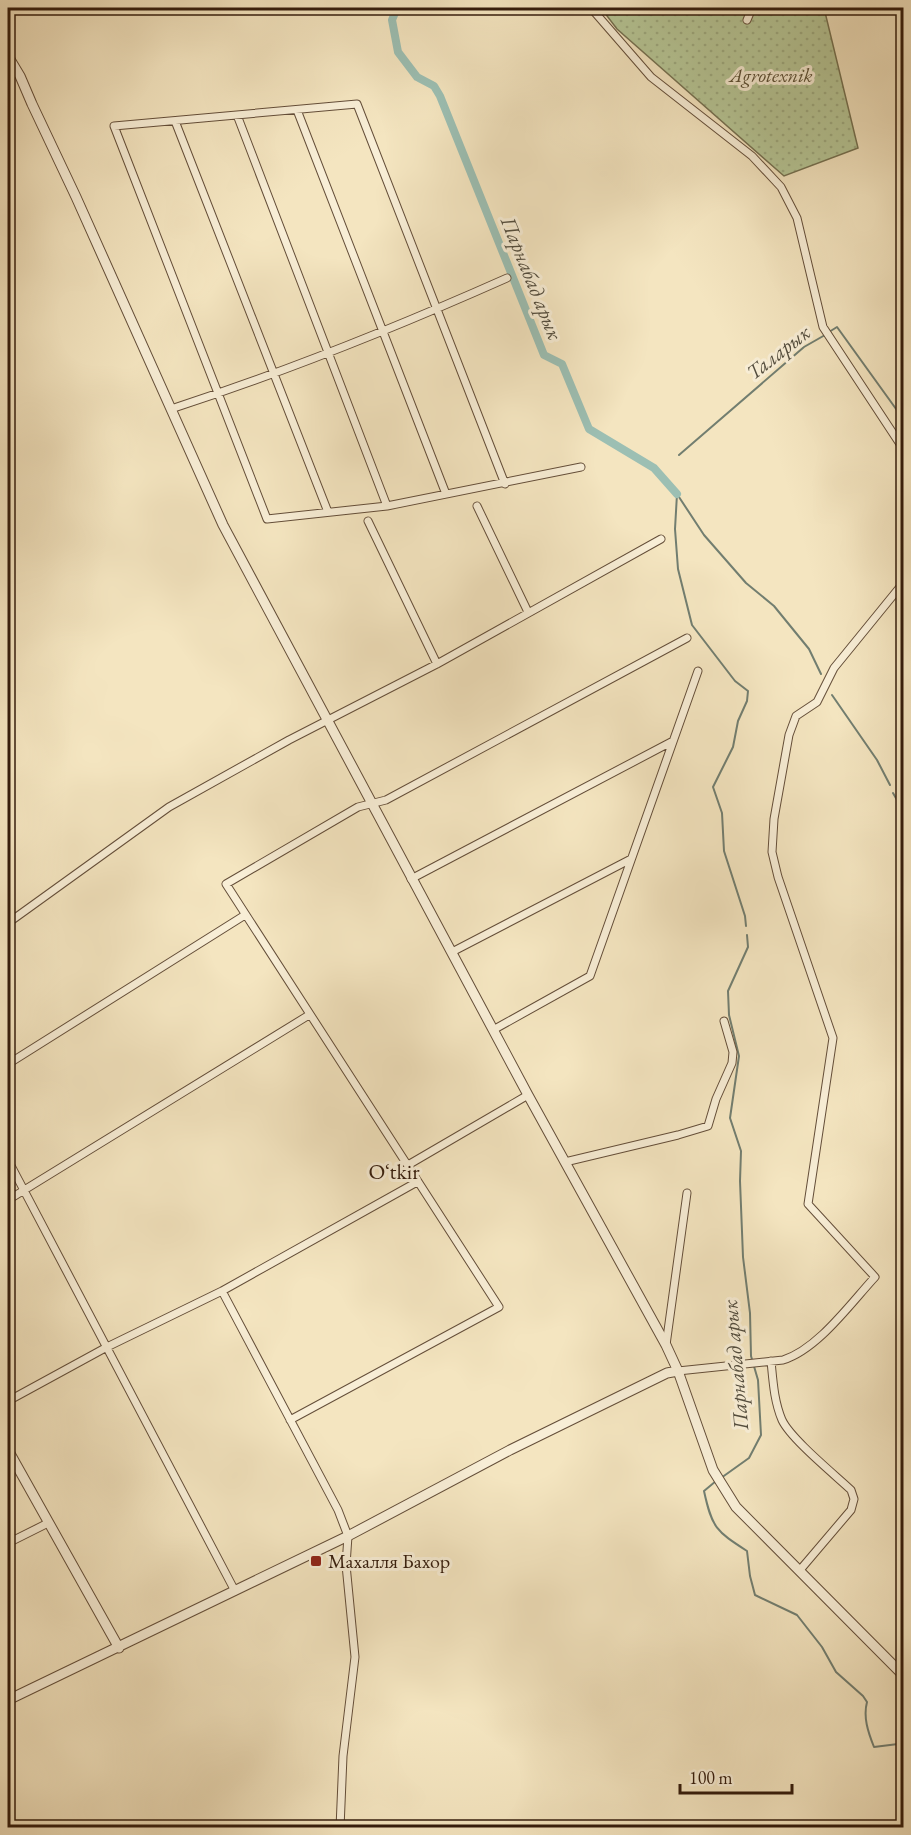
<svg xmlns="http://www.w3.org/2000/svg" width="911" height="1835" font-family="'EB Garamond',serif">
	<defs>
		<pattern id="park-dots" width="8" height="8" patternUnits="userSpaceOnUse" patternTransform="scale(1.5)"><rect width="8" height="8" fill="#b6c696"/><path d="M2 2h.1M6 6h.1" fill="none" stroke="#9daa80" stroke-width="1.8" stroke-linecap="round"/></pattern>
	</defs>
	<rect width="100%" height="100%" fill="#f4e5c0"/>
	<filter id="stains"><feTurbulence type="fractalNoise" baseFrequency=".00333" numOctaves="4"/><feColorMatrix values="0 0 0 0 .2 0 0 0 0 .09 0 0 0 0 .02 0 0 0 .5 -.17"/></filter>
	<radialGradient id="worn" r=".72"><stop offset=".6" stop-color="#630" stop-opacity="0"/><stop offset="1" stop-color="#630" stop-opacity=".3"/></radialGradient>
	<!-- park -->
	<path fill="url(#park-dots)" stroke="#757151" stroke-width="1.5" d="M 601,8 L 824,8 L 858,148 L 784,176 L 617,29 Z"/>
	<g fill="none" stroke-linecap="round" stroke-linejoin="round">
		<!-- stream -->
		<path stroke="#727e70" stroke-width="2" d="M 829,332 L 837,327 L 904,420
			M 679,455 L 804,347 L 825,335
			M 677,494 L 675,529 L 678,569 L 692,625 L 735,681 L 748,691 L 747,701 L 738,721 L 733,747 L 713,787 L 722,813 L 724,851 L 745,916 L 746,926
			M 677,494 L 704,535 L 746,583 L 774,606 L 809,649 L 821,674
			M 832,695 L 877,760 L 890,785
			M 893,793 L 904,812
			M 721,1478 L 749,1458 L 761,1435 L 758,1380 L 751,1356 L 750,1313 L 743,1257 L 740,1181 L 741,1151 L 730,1118 L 739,1056 L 729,1015 L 728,991 L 748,947 L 747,935
			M 716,1481 L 704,1491 C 712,1528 716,1531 747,1551 L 750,1576 L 755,1595 L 797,1615 L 822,1647 L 836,1672 L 863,1696 L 867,1702 C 863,1717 868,1732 874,1747 L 898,1744 L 904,1748"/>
		<!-- canal -->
		<path stroke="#9cbfb3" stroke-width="8" d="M 397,8 L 392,20 L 398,52 L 417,77 L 434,86 L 440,96 L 544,355 L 562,364 L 589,429 L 654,468 L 677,494"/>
		<!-- minor casing -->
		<g stroke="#644e39" stroke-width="9">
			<path id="minor" d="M 591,8 L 651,77 L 752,156 L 781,187 L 797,218 L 823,327 L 904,450
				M 747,20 L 752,8
				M 297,110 L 446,494
				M 237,115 L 387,506
				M 175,121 L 328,512
				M 171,409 C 285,372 397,327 507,278
				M 505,484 L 357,104 L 114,126 L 267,519 L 387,506 L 581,467
				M 477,506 L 528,612
				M 368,521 L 437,664
				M 411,879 L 673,741
				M 8,923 L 169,807 L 289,740 L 437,664 L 661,539
				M 452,952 L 631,859
				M 493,1030 L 590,976 L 698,671
				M 8,1064 L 245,915
				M 8,1160 L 235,1591
				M 565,1162 L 678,1135 L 708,1126 L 716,1099 L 732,1063 L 733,1052 L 724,1021
				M 408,1165 L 528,1095
				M 8,1200 L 309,1015
				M 222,1291 L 338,1510 L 348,1536 L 346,1565 L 355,1657 L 343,1756 L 340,1828
				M 666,1345 L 687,1193
				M 771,1361 C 773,1381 774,1401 782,1420 C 791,1439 834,1474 851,1490 L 854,1499 L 851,1510 L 800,1570
				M 678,1371 L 783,1360 C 818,1349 850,1304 875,1277 L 808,1204 L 833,1038 L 778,877 L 772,852 L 774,819 L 789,735 L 796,716 L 817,702 L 834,668 L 904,582
				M 8,1401 L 107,1347 L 222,1291 L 417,1182
				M 290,1420 L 499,1307 L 226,884 L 358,807 L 386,800 L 687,638
				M 8,1543 L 48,1523"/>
		</g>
		<!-- tertiary casing -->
		<g stroke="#644e39" stroke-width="11">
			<path id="tertiary" d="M 8,56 L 20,76 L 32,104 L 76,197 L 223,525 L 528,1095 L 666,1345 L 678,1371 L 713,1470 L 736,1507 L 904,1676
				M 8,1450 L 119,1648
				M 8,1700 L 348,1536 L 510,1450 L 667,1373 L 678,1371"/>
		</g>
		<!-- minor -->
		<use href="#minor" stroke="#f8eed6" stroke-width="7"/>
		<!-- tertiary -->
		<use href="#tertiary" stroke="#f8eed6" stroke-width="9"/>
	</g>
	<!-- markers -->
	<rect fill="#8f2418" stroke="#f8eed6" stroke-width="2" x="310" y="1555" width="12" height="12" rx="3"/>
	<g text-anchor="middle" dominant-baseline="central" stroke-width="6" stroke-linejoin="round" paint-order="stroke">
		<!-- park labels -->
		<g font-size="20" font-style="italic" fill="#5b4f35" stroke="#f8eed6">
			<text x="771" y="75">Agrotexnik</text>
		</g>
		<!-- poi labels -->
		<g font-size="20" fill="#341c0c" stroke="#f8eed6" text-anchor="start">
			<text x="328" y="1561">Махалля Бахор</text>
		</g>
		<!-- water labels -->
		<g font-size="21" font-style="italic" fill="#534d3e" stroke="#f8eed6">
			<text transform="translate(532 278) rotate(68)">Парнабад арык</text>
			<text transform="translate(778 352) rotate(-38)">Таларык</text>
			<text transform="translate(735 1365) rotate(-95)">Парнабад арык</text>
		</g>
		<!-- quarter labels -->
		<g font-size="22" fill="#341c0c" stroke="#f8eed6">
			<text x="394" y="1171">Oʻtkir</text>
		</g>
	</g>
	<!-- margin -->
	<rect width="911" height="1835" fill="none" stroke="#f4e5c0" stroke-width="30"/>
	<rect x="9" y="9" width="893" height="1817" fill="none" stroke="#341c0c" stroke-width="3"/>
	<rect x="15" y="15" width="881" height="1805" fill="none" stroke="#341c0c" stroke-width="1.5"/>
	<!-- scale -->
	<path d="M680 1784v9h112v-9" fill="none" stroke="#341c0c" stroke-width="3"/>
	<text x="689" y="1784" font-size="18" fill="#341c0c" stroke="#f8eed6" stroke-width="4.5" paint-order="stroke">100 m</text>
	<rect width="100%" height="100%" filter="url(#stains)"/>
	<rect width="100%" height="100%" fill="url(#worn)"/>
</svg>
